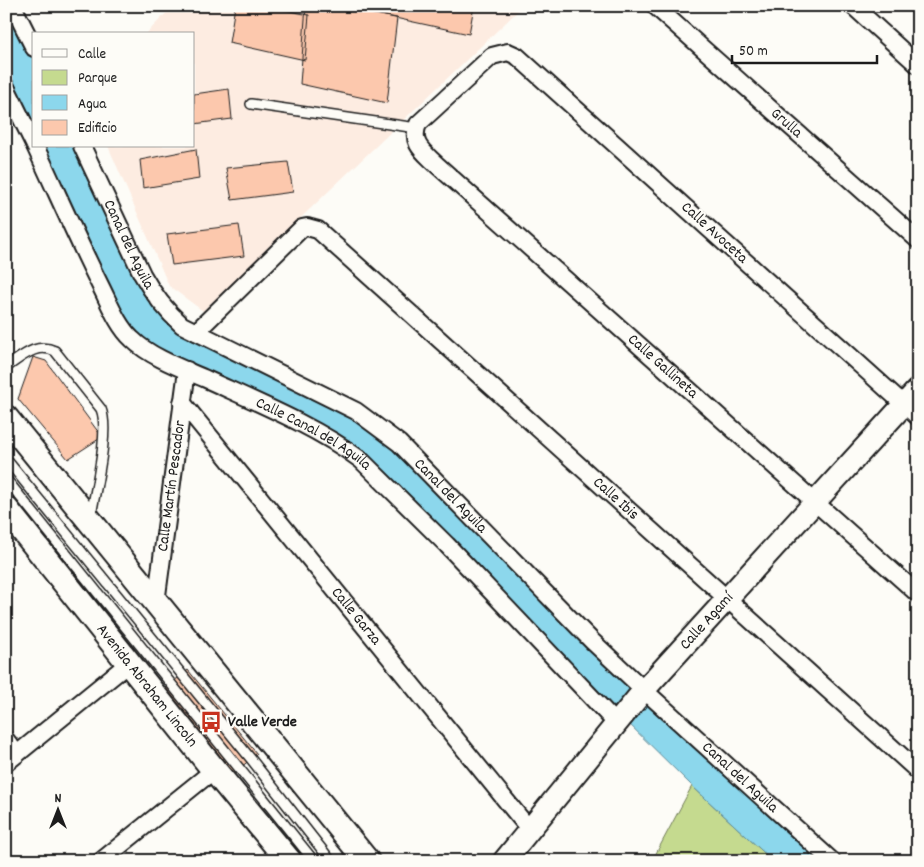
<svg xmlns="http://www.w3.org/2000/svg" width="924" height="867" font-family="Dekko,sans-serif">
	<rect width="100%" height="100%" fill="#fdfcf7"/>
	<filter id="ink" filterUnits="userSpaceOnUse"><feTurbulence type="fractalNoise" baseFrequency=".02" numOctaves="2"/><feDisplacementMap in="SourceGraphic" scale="10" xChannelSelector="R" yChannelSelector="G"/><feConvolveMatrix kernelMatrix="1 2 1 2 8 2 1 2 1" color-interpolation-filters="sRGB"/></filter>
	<g filter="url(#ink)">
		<!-- built -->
		<path fill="#fdece1" d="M 173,6 L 523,6 L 203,311 L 169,286 L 108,146 L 194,146 L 194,34 L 146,34 Z"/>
		<!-- green -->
		<path fill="#c5da8f" stroke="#707b56" d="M 692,786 L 773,861 L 652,861 Z"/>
		<!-- water -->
		<path fill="#8cd7ec" stroke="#5f8c99" d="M 6,6 L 34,48 L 34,142 L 6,80 Z
			M 36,146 L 82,146 L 166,311 L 356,411 L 539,586 L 832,861 L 773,861 L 692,786 L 375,473 L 133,340 Z"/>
		<!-- building -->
		<path fill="#fcc8ad" stroke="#1c1c1c" d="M 235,6 L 266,6 L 309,15 L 305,60 L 229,43 Z
			M 306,6 L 329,6 L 397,18 L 387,103 L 300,84 Z
			M 372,6 L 474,6 L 469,34 L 372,13 Z
			M 229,89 L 232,119 L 194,124 L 194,94 Z
			M 196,149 L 199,179 L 143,188 L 140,160 Z
			M 288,162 L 293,192 L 232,200 L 226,168 Z
			M 239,225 L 244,256 L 172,265 L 167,234 Z
			M 33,357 L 46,361 L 102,437 L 68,459 L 18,399 Z
			M 188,670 L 257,754 L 234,773 L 164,689 Z"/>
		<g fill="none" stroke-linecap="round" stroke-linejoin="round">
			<!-- service casing -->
			<g stroke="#1c1c1c" stroke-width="12">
				<path id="service" d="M 251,104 L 417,128
					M 6,367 C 22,357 36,342 55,351 L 101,409 C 110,431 95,490 91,516
					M 6,459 L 251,759 L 331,861
					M 6,479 L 314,861"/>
			</g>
			<!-- minor casing -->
			<g stroke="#1c1c1c" stroke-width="20">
				<g id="minor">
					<path d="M 13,6 L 34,48"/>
					<path id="s1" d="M 655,6 L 918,240"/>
					<path d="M 853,6 L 918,65"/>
					<path d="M 6,87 L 34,144"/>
					<path id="s2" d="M 35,146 C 57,193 78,241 101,287 C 110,305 118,326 132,339 C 150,357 183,369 206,379 C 256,402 317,427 361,460 L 447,545 L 617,724"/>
					<path id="s3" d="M 82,146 L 142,274 C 153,294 165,310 182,325 L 356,411 L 399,443 L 592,641 L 644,690 L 832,861"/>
					<path id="s4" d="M 196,332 L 302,228 L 307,227 L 318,230 L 918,771"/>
					<path id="s5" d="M 182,402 L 530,830"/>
					<path id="s6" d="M 918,417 L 517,56 L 508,52 L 492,56 L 418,124 C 410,144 424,152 437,165 L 918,594"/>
					<path id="s7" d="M 156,603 L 187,370"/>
					<path d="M 6,740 L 17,754"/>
					<path d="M 6,763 L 129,663"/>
					<path d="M 101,861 L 214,770"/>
				</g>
			</g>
			<!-- tertiary casing -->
			<g stroke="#1c1c1c" stroke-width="25">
				<g id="tertiary">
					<path id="s8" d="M 504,861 L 644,690 L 918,389"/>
				</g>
			</g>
			<!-- secondary casing -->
			<g stroke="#1c1c1c" stroke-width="28">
				<g id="secondary">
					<path d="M 6,418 L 367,861"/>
					<path id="s9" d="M 6,509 L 214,770 L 289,861"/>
				</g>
			</g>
			<!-- service -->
			<use href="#service" stroke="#fdfcf7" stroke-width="9"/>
			<!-- minor -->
			<use href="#minor" stroke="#fdfcf7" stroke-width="16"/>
			<!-- tertiary -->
			<use href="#tertiary" stroke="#fdfcf7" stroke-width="21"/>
			<!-- secondary -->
			<use href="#secondary" stroke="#fdfcf7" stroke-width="24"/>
		</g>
	</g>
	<!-- icons -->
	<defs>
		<g id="bus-bare" transform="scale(1.725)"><path d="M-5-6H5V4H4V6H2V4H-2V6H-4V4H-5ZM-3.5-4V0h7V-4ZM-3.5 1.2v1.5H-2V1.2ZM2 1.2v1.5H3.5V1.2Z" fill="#c8321e" stroke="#fdfcf7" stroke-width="2.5" paint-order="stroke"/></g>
	</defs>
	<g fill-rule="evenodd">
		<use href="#bus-bare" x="211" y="722"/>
	</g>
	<g text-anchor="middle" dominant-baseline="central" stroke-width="4.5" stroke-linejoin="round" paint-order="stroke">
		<!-- street labels -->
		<g font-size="16" fill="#1c1c1c" stroke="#fdfcf7">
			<text stroke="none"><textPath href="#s1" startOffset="176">Grulla</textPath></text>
			<text transform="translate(714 233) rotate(42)">Calle Avoceta</text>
			<text stroke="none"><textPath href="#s3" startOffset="109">Canal del Aguila</textPath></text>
			<text stroke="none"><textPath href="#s6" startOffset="1018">Calle Gallineta</textPath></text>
			<text stroke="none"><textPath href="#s2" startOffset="422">Calle Canal del Águila</textPath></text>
			<text stroke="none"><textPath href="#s7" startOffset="118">Calle Martín Pescador</textPath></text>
			<text stroke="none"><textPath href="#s3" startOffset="528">Canal del Aguila</textPath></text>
			<text stroke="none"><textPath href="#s4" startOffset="566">Calle Ibis</textPath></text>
			<text stroke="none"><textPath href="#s5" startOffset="276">Calle Garza</textPath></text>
			<text stroke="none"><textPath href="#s8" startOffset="314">Calle Agamí</textPath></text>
			<text stroke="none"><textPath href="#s9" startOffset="226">Avenida Abraham Lincoln</textPath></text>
			<text stroke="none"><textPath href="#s3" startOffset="932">Canal del Aguila</textPath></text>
		</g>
		<!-- poi labels -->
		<g font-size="16" font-weight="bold" fill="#1c1c1c" stroke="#fdfcf7" text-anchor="start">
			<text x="228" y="722">Valle Verde</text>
		</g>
	</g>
	<!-- margin -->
	<rect width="924" height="867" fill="none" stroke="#fdfcf7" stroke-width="25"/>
	<rect x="12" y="12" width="899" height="842" fill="none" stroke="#1c1c1c" stroke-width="2" filter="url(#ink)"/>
	<!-- legend -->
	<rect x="32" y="32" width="162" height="115" fill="#fdfcf7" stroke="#a3a29f"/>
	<rect x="42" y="49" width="25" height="8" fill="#fdfcf7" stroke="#a3a29f"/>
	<text x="78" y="58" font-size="15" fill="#1c1c1c">Calle</text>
	<rect x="42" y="70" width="25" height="15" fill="#c5da8f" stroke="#a3a29f"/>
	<text x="78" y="82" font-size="15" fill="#1c1c1c">Parque</text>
	<rect x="42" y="95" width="25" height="15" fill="#8cd7ec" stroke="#a3a29f"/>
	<text x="78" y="108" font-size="15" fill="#1c1c1c">Agua</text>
	<rect x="42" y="120" width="25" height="15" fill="#fcc8ad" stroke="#a3a29f"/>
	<text x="78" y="132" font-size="15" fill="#1c1c1c">Edificio</text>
	<!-- north arrow -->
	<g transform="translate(58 810)" stroke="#fdfcf7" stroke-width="4" paint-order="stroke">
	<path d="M0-4L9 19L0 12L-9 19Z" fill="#1c1c1c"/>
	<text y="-8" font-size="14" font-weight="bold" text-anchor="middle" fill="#1c1c1c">N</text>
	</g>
	<!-- scale -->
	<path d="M732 55v8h145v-8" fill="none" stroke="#1c1c1c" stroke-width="2.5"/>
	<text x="739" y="55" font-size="15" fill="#1c1c1c" stroke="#fdfcf7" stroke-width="4" paint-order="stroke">50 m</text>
</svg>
